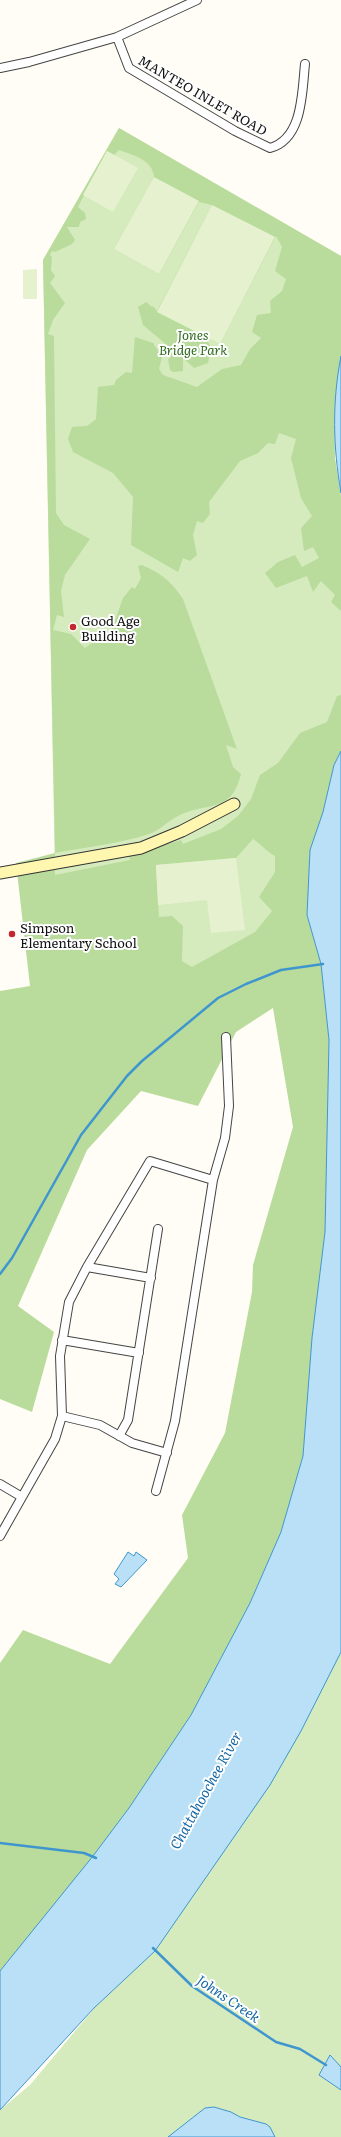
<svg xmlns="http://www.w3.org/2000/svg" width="341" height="2137" font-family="Literata,serif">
	<rect width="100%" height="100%" fill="#fffdf5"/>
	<!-- green -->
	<path fill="#d5ebbd" d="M 119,128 L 341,256 L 341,357 L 335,459 L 341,493 L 341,751 L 334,765 L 323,812 L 310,850 L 307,915 L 164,1007 L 55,875 L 43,260 Z
		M 341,1625 L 341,2137 L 0,2137 L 0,2110 L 30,2085 L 112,1987 Z"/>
	<!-- forest -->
	<path fill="#b9dc9c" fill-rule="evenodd" d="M 119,128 L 341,256 L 341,356 L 334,415 L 335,459 L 341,497 L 341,611 L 331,602 L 335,595 L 321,581 L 313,592 L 307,576 L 276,588 L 265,573 L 278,562 L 295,555 L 302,567 L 319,558 L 313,547 L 304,551 L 301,528 L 312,516 L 301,498 L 291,458 L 296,439 L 279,433 L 275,444 L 268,443 L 258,453 L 240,461 L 209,502 L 210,514 L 203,523 L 197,521 L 193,535 L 197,555 L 190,561 L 183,558 L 178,572 L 131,545 L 133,497 L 113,473 L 73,452 L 68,439 L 72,427 L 87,426 L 96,419 L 98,387 L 114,385 L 116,380 L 126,372 L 132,373 L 135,337 L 153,343 L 162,357 L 159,369 L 163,375 L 197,387 L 222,369 L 241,365 L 250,349 L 261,338 L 252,332 L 257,315 L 271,313 L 270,301 L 282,291 L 286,279 L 275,271 L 282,247 L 276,236 L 220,344 L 206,337 L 211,348 L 208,363 L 194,368 L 183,358 L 183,371 L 173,372 L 170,370 L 168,359 L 170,358 L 168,346 L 143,325 L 138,307 L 146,302 L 152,307 L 153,306 L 157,311 L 212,205 L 199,202 L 159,274 L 114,249 L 154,177 C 153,160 133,155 119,150 L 114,155 L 107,151 L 78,207 L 85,213 L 86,219 L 80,222 L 79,227 L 67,227 L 75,240 L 72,244 L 55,252 L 52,251 L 50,255 L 52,257 L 51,270 L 55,276 L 50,283 L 65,303 L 53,320 L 48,334 L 54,336 L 56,513 L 64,525 L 90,539 L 65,575 L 61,591 L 64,617 L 57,615 L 53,630 L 71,634 L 85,648 L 105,633 L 110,634 L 123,598 L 132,587 L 135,589 L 141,578 L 138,566 L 142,565 C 162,574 171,581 183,599 L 237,749 L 226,745 L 233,767 L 241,774 C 231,815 207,801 178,816 C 168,821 159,831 149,834 C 119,844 86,847 55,853 L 55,875 L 130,860 L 129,856 L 181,840 L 183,844 L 221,829 L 238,816 L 251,799 L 260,775 L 278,763 L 300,733 L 327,722 L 337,696 L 341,695 L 341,751 L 334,765 L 323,812 L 310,850 L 307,915 L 321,964 L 329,1040 L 325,1232 L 312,1338 L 303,1456 L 281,1532 L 250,1603 L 191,1715 L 129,1808 L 81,1873 L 0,1971 L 0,1663 L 23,1630 L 110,1664 L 188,1558 L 182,1515 L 225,1433 L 252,1292 L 253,1265 L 293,1127 L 273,1008 L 236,1032 L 198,1106 L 141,1091 L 87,1150 L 18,1306 L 54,1332 L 32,1412 L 0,1399 L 0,991 L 30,986 L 16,863 L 55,853 L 43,260 ZM 253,839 C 261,844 266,851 275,856 L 275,872 L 259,897 L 272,911 L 255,932 L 192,967 L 182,961 L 183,926 L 172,916 L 159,917 L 156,865 L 236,858 Z"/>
	<!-- pitch -->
	<path fill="#e6f2cf" d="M 107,151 L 138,168 L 113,212 L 83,195 Z
		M 154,177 L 199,201 L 159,274 L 114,249 Z
		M 212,205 L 275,237 L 220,344 L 157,312 Z
		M 37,269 L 37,299 L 23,299 L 23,270 Z
		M 236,858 L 245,930 L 211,933 L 207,900 L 158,905 L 156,865 Z"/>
	<!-- water -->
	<path fill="#b9e0f7" stroke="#3f96cf" d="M 341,356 L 341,493 C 333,447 332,402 341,356 Z
		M 341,751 L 341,1652 L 301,1731 L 270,1785 L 155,1951 L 94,2008 L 0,2110 L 0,1971 L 93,1856 L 129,1808 L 191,1715 L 250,1603 L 281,1532 L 303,1456 L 312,1338 L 325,1232 L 329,1040 L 321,964 L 307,915 L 310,850 L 323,812 L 334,765 Z
		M 128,1552 L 134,1556 L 136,1552 L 147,1560 L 121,1587 L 115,1584 L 119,1579 L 114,1574 Z
		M 330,2055 L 341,2067 L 341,2090 L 319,2075 Z
		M 214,2107 L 231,2112 L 240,2117 L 266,2124 L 270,2127 L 275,2137 L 168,2137 L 205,2108 Z"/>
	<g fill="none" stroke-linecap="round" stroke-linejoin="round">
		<!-- stream -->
		<path stroke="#3f96cf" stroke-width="2.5" d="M 0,1274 L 12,1258 L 81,1135 L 127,1076 L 142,1061 L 218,998 L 246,984 L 281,970 L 323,964
			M 0,1843 L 84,1853 L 96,1858
			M 153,1948 L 192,1986 L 276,2042 L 300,2049 L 326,2065"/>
		<!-- street casing -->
		<g stroke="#444" stroke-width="10">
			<path id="street" d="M 117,37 L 129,68 L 235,131 L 270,148 C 303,139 302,92 305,64
				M 0,68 L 29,62 L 117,37 L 197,0
				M 87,1267 L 151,1278
				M 62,1340 L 139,1353
				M 62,1416 L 100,1425 L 132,1443 L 167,1453
				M 119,1436 L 128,1420 L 158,1229
				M 0,1484 L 22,1497 L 0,1536
				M 156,1491 L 175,1421 L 213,1180 L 225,1138 L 229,1106 L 226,1037
				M 22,1497 L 55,1439 L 62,1416 L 60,1356 L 69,1302 L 87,1267 L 150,1161 L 213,1180"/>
		</g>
		<!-- secondary casing -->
		<g stroke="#333" stroke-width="13">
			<path id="secondary" d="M 0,873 L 141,848 L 182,831 L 234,804"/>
		</g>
		<!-- street -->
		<use href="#street" stroke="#fff" stroke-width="8"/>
		<!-- secondary -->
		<use href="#secondary" stroke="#fff6b0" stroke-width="11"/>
	</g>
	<!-- markers -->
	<g fill="#c4262e" stroke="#fff" stroke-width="1.5">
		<circle cx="73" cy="627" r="4"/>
		<circle cx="12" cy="934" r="4"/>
	</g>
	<g text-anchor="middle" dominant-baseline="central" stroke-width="4" stroke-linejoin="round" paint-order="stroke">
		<!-- street labels -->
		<g font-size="13" fill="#111" stroke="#fff">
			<text transform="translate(203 95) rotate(30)">MANTEO INLET ROAD</text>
		</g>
		<!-- park labels -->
		<g font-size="13" font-style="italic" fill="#2f6b1f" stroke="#fff">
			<text x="193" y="334">Jones<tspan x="193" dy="15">Bridge Park</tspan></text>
		</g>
		<!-- poi labels -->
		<g font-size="13" fill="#111" stroke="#fff" text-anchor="start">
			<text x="81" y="620">Good Age<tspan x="81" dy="15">Building</tspan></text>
			<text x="20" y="927">Simpson<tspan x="20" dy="15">Elementary School</tspan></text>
		</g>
		<!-- water labels -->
		<g font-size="14" font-style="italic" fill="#1768a6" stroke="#fff">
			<text transform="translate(205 1790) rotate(-61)">Chattahoochee River</text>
			<text transform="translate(229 1998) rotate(34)">Johns Creek</text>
		</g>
	</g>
</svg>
